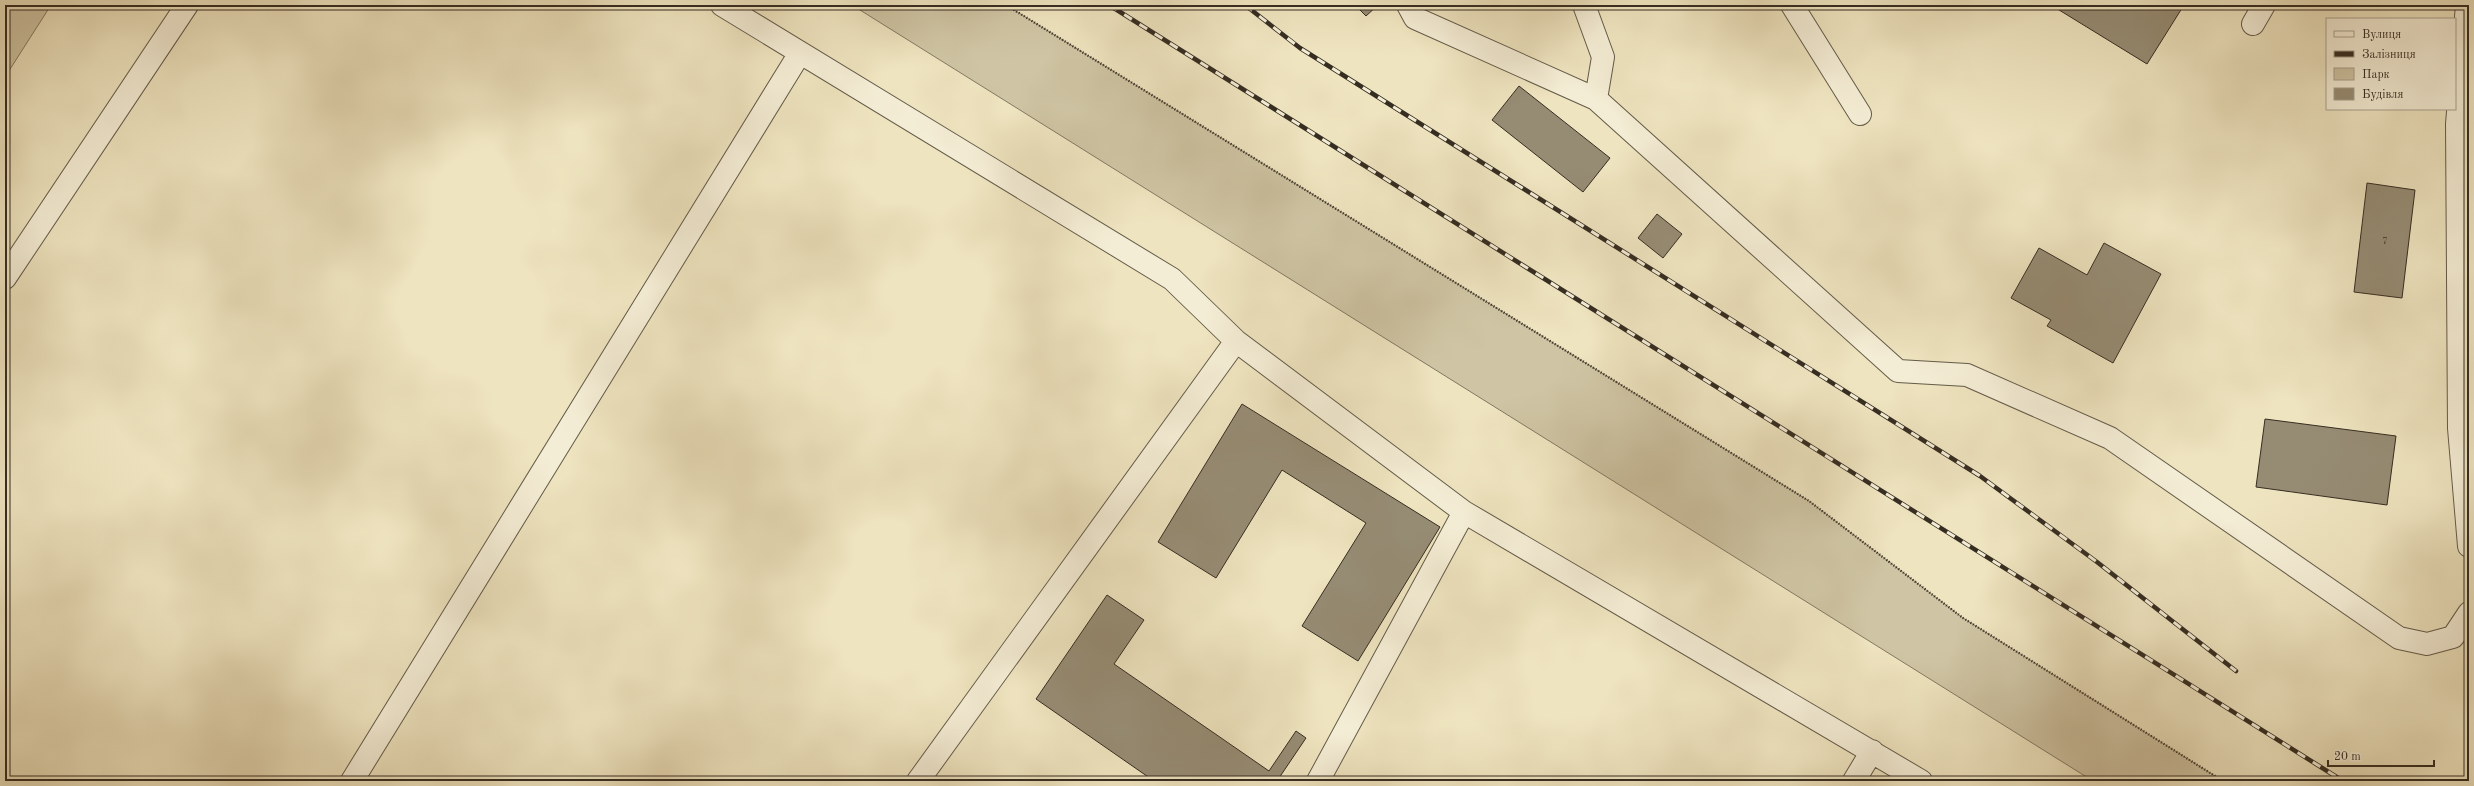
<svg xmlns="http://www.w3.org/2000/svg" width="2474" height="786" font-family="'Old Standard TT',serif">
	<rect width="100%" height="100%" fill="#eee4bf"/>
	<filter id="stains"><feTurbulence type="fractalNoise" baseFrequency=".005" numOctaves="4"/><feColorMatrix values="0 0 0 0 .2 0 0 0 0 .09 0 0 0 0 .02 0 0 0 .5 -.17"/></filter>
	<radialGradient id="worn" r=".72"><stop offset=".6" stop-color="#630" stop-opacity="0"/><stop offset="1" stop-color="#630" stop-opacity=".3"/></radialGradient>
	<!-- green -->
	<path fill="#cfc5a4" stroke="#827963" d="M 5,5 L 51,5 L 5,77 Z
		M 852,5 L 1006,5 L 1809,501 L 1963,618 L 2223,781 L 2093,781 Z"/>
	<!-- building -->
	<path fill="#968c74" stroke="#362d22" d="M 1355,5 L 1378,5 L 1366,16 Z
		M 2051,5 L 2184,5 L 2147,64 Z
		M 1519,86 L 1610,158 L 1583,192 L 1492,120 Z
		M 2367,183 L 2415,190 L 2402,298 L 2354,292 Z
		M 1657,214 L 1682,234 L 1663,258 L 1638,238 Z
		M 2104,243 L 2161,274 L 2113,363 L 2047,326 L 2051,320 L 2011,298 L 2039,248 L 2087,275 Z
		M 1242,404 L 1440,527 L 1358,661 L 1302,626 L 1366,523 L 1282,470 L 1216,578 L 1158,542 Z
		M 2265,419 L 2396,436 L 2387,505 L 2256,487 Z
		M 1107,595 L 1144,620 L 1114,664 L 1269,771 L 1296,731 L 1306,738 L 1277,781 L 1154,781 L 1036,699 Z"/>
	<g fill="none" stroke-linecap="round" stroke-linejoin="round">
		<!-- minor casing -->
		<g stroke="#645b49" stroke-width="24">
			<path id="minor" d="M 722,5 L 1172,279 L 1236,341 L 1464,512 L 1921,781
				M 1408,5 L 1415,18 L 1596,99 L 1898,371 L 1967,375 L 2110,438 L 2399,638 L 2427,644 L 2453,637 L 2469,613
				M 1584,5 L 1603,57 L 1596,99
				M 1792,5 L 1860,114
				M 2467,5 L 2457,124 L 2459,428 L 2469,546
				M 2253,24 L 2264,5
				M 5,278 L 187,5
				M 352,781 L 800,53
				M 918,781 L 1236,341
				M 1318,781 L 1464,512
				M 1854,781 L 1872,751"/>
		</g>
		<!-- path -->
		<path stroke="#362d22" stroke-width="2.5" stroke-dasharray="1 2" stroke-linecap="butt" d="M 1006,5 L 1809,501 L 1963,618 L 2223,781"/>
		<!-- minor -->
		<use href="#minor" stroke="#f4edd5" stroke-width="22"/>
		<!-- rail casing -->
		<g stroke="#362d22" stroke-width="4.5">
			<path id="rail" d="M 1109,5 L 2343,781
				M 1245,5 L 1300,48 L 1980,476 L 2097,562 L 2236,671"/>
		</g>
		<!-- rail -->
		<use href="#rail" stroke="#f4edd5" stroke-width="3" stroke-dasharray="9" stroke-linecap="butt"/>
	</g>
	<g text-anchor="middle" dominant-baseline="central" stroke-width="3" stroke-linejoin="round" paint-order="stroke">
		<!-- number labels -->
		<g font-size="10" fill="#4e4536">
			<text x="2385" y="241">7</text>
		</g>
	</g>
	<!-- margin -->
	<rect width="2474" height="786" fill="none" stroke="#eee4bf" stroke-width="20"/>
	<rect x="6" y="6" width="2462" height="774" fill="none" stroke="#362d22" stroke-width="2"/>
	<rect x="10" y="10" width="2454" height="766" fill="none" stroke="#362d22"/>
	<!-- legend -->
	<rect x="2326" y="18" width="130" height="92" fill="#f4edd5" stroke="#a8a08d"/>
	<rect x="2334" y="31" width="20" height="6" fill="#f4edd5" stroke="#a8a08d"/>
	<text x="2362" y="38" font-size="12" fill="#362d22">Вулиця</text>
	<rect x="2334" y="51" width="20" height="6" fill="#362d22" stroke="#a8a08d"/>
	<text x="2362" y="58" font-size="12" fill="#362d22">Залізниця</text>
	<rect x="2334" y="68" width="20" height="12" fill="#cfc5a4" stroke="#a8a08d"/>
	<text x="2362" y="78" font-size="12" fill="#362d22">Парк</text>
	<rect x="2334" y="88" width="20" height="12" fill="#968c74" stroke="#a8a08d"/>
	<text x="2362" y="98" font-size="12" fill="#362d22">Будівля</text>
	<!-- scale -->
	<path d="M2328 760v6h106v-6" fill="none" stroke="#362d22" stroke-width="2"/>
	<text x="2334" y="760" font-size="12" fill="#362d22" stroke="#f4edd5" stroke-width="3" paint-order="stroke">20 m</text>
	<rect width="100%" height="100%" filter="url(#stains)"/>
	<rect width="100%" height="100%" fill="url(#worn)"/>
</svg>
